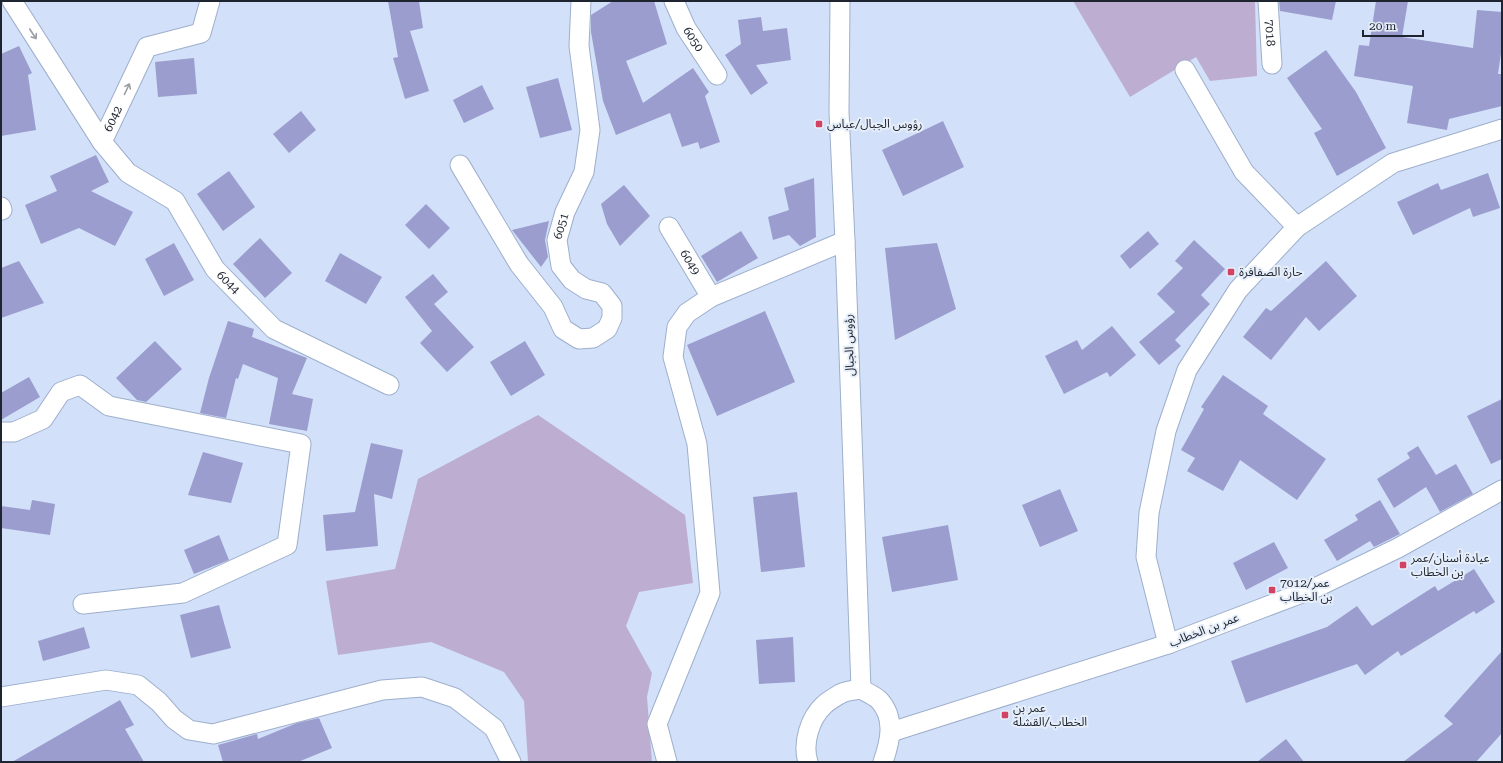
<svg xmlns="http://www.w3.org/2000/svg" width="1503" height="763" font-family="'Roboto Serif','Noto Sans Arabic',serif">
	<rect width="100%" height="100%" fill="#d2e1f9"/>
	<!-- green -->
	<path fill="#bdaed1" d="M 1073,1 L 1255,1 L 1257,76 L 1210,81 L 1196,57 L 1130,97 Z
		M 538,415 L 685,515 L 693,583 L 639,592 L 626,626 L 652,673 L 647,697 L 652,762 L 528,762 L 524,701 L 504,672 L 431,642 L 338,655 L 326,581 L 395,569 L 418,479 Z"/>
	<!-- building -->
	<path fill="#9b9dce" d="M 388,1 L 419,1 L 423,28 L 410,31 L 429,91 L 405,99 L 393,58 L 398,57 Z
		M 613,1 L 654,1 L 667,44 L 626,61 L 643,103 L 693,68 L 709,92 L 705,96 L 720,142 L 700,149 L 698,142 L 682,147 L 670,113 L 616,135 L 603,101 L 591,32 L 591,15 Z
		M 1279,1 L 1336,1 L 1332,20 L 1280,11 Z
		M 1376,1 L 1408,1 L 1402,37 L 1473,48 L 1477,10 L 1502,12 L 1502,47 L 1498,74 L 1502,74 L 1502,106 L 1449,119 L 1447,130 L 1407,123 L 1413,86 L 1354,76 L 1359,45 L 1369,46 Z
		M 761,17 L 763,31 L 787,28 L 791,60 L 756,65 L 768,83 L 751,95 L 725,55 L 741,44 L 738,20 Z
		M 19,46 L 32,73 L 28,75 L 36,130 L 1,136 L 1,54 Z
		M 1326,50 L 1356,92 L 1386,148 L 1337,176 L 1314,133 L 1322,129 L 1287,78 Z
		M 194,58 L 197,94 L 158,97 L 155,62 Z
		M 558,78 L 572,130 L 540,138 L 526,87 Z
		M 482,85 L 494,109 L 464,123 L 453,100 Z
		M 301,111 L 316,130 L 289,153 L 273,134 Z
		M 943,121 L 964,167 L 903,196 L 882,150 Z
		M 96,155 L 109,182 L 91,191 L 133,212 L 115,246 L 79,228 L 41,244 L 25,205 L 57,191 L 50,176 Z
		M 229,171 L 255,207 L 223,231 L 197,194 Z
		M 1488,173 L 1500,208 L 1473,217 L 1470,208 L 1413,235 L 1397,202 L 1438,183 L 1441,190 Z
		M 814,178 L 816,237 L 800,246 L 789,235 L 773,240 L 768,217 L 789,210 L 784,188 Z
		M 624,185 L 650,216 L 620,246 L 607,224 L 601,204 Z
		M 426,204 L 450,228 L 429,249 L 405,225 Z
		M 549,221 L 545,240 L 548,257 L 541,267 L 512,230 Z
		M 741,231 L 758,258 L 717,282 L 701,256 Z
		M 1148,231 L 1159,244 L 1130,269 L 1120,256 Z
		M 260,238 L 292,273 L 265,298 L 233,264 Z
		M 1194,240 L 1225,269 L 1201,295 L 1210,304 L 1175,340 L 1181,346 L 1159,365 L 1139,342 L 1175,312 L 1157,294 L 1183,268 L 1175,261 Z
		M 174,243 L 194,280 L 164,296 L 145,259 Z
		M 937,243 L 956,309 L 895,340 L 885,248 Z
		M 340,253 L 382,277 L 366,304 L 325,281 Z
		M 19,261 L 44,303 L 1,318 L 1,268 Z
		M 1326,261 L 1357,296 L 1319,331 L 1306,317 L 1271,360 L 1243,337 L 1266,308 L 1271,311 Z
		M 433,274 L 448,292 L 434,304 L 474,347 L 447,372 L 420,343 L 432,331 L 405,297 Z
		M 765,311 L 795,382 L 717,416 L 687,345 Z
		M 228,321 L 254,329 L 252,337 L 307,358 L 292,394 L 313,399 L 307,431 L 269,424 L 278,378 L 243,364 L 238,379 L 236,378 L 226,418 L 200,413 L 209,378 Z
		M 1112,326 L 1136,355 L 1110,377 L 1107,372 L 1064,394 L 1045,356 L 1077,340 L 1082,350 Z
		M 155,341 L 182,369 L 146,402 L 137,400 L 116,378 Z
		M 525,341 L 545,375 L 511,396 L 490,362 Z
		M 1223,375 L 1268,406 L 1263,414 L 1326,459 L 1297,500 L 1240,460 L 1223,491 L 1187,471 L 1195,458 L 1181,450 L 1204,409 L 1201,407 Z
		M 29,377 L 40,397 L 1,420 L 1,393 Z
		M 1502,399 L 1502,459 L 1491,464 L 1467,416 Z
		M 371,443 L 403,450 L 392,499 L 374,494 L 378,546 L 326,551 L 323,515 L 355,512 Z
		M 1418,446 L 1436,475 L 1456,464 L 1473,494 L 1440,512 L 1426,487 L 1394,508 L 1377,479 L 1410,458 L 1407,453 Z
		M 203,452 L 243,463 L 231,503 L 188,495 Z
		M 1060,489 L 1078,531 L 1040,547 L 1022,505 Z
		M 797,492 L 805,567 L 761,572 L 753,497 Z
		M 32,500 L 55,504 L 50,535 L 1,528 L 1,506 L 30,510 Z
		M 1380,500 L 1400,534 L 1374,547 L 1370,541 L 1337,561 L 1324,540 L 1358,520 L 1355,515 Z
		M 948,525 L 958,580 L 892,592 L 882,537 Z
		M 219,535 L 229,560 L 194,574 L 184,550 Z
		M 1274,542 L 1288,568 L 1246,590 L 1233,563 Z
		M 1474,569 L 1495,602 L 1476,614 L 1474,611 L 1401,656 L 1398,651 L 1365,675 L 1357,664 L 1246,703 L 1231,661 L 1327,627 L 1357,606 L 1372,626 L 1435,586 L 1438,591 Z
		M 219,605 L 231,648 L 191,658 L 180,615 Z
		M 84,627 L 90,648 L 43,661 L 38,641 Z
		M 793,637 L 795,682 L 759,684 L 756,640 Z
		M 1502,651 L 1502,733 L 1476,762 L 1403,762 L 1453,724 L 1444,716 Z
		M 120,700 L 134,725 L 125,729 L 144,762 L 12,762 Z
		M 319,718 L 332,748 L 298,762 L 223,762 L 218,745 L 257,734 L 258,739 L 297,723 Z
		M 1286,739 L 1304,762 L 1257,762 Z"/>
	<g fill="none" stroke-linecap="round" stroke-linejoin="round">
		<!-- minor casing -->
		<g stroke="#9eafcc" stroke-width="21">
			<g id="minor">
				<path id="s1" d="M 12,1 L 102,142 L 147,47 L 201,33 L 210,1"/>
				<path id="s2" d="M 674,1 L 686,28 L 717,75"/>
				<path d="M 840,1 L 839,112 L 845,241 L 861,689"/>
				<path id="s3" d="M 1268,1 L 1272,64"/>
				<path d="M 1185,70 L 1244,172 L 1297,227"/>
				<path id="s4" d="M 102,142 L 128,173 L 175,201 L 215,269 L 274,329 L 389,385"/>
				<path id="s5" d="M 460,165 L 519,264 L 553,307 L 563,329 L 579,339 L 593,338 L 607,329 L 612,318 L 612,306 L 602,293 L 586,289 L 572,280 L 561,266 L 557,240 L 565,212 L 584,172 L 590,130 L 579,46 L 581,1"/>
				<path d="M 1,207 L 2,210"/>
				<path id="s6" d="M 669,227 L 711,297"/>
				<path d="M 1,432 L 14,432 L 43,419 L 61,392 L 80,385 L 109,406 L 301,444 L 287,545 L 183,593 L 83,604"/>
				<path d="M 1168,644 L 1146,557 L 1149,513 L 1166,431 L 1187,370 L 1238,290 L 1297,227 L 1393,163 L 1502,129"/>
				<path d="M 1,697 L 106,680 L 138,685 L 159,702 L 174,719 L 189,730 L 213,734 L 382,690 L 422,687 L 455,698 L 494,728 L 511,762"/>
				<path d="M 891,732 L 1168,644 L 1315,588 L 1398,548 L 1502,490"/>
				<path d="M 667,762 L 657,724 L 710,593 L 697,444 L 673,357 L 677,327 L 687,313 L 711,297 L 845,241"/>
				<path d="M 808,762 C 802,743 810,718 824,705 C 828,701 835,697 840,694 C 846,691 854,690 861,689 C 866,692 875,696 879,700 C 896,718 890,742 883,762"/>
			</g>
		</g>
		<!-- minor -->
		<use href="#minor" stroke="#fff" stroke-width="19"/>
	</g>
	<!-- one-way arrows -->
	<defs><path id="oneway-shaft" d="M-6 0H5M1.5-3L5.5 0L1.5 3" fill="none" stroke-width="1.6" stroke-linecap="round" stroke-linejoin="round"/></defs>
	<g stroke="#9a9da2">
		<use href="#oneway-shaft" transform="translate(33 34) rotate(57)"/>
		<use href="#oneway-shaft" transform="translate(127 89) rotate(-65)"/>
	</g>
	<!-- markers -->
	<g fill="#d24363" stroke="#e6eefa" stroke-width="1.5">
		<rect x="815" y="120" width="8" height="8" rx="2"/>
		<rect x="1227" y="268" width="8" height="8" rx="2"/>
		<rect x="1399" y="561" width="8" height="8" rx="2"/>
		<rect x="1268" y="586" width="8" height="8" rx="2"/>
		<rect x="1001" y="711" width="8" height="8" rx="2"/>
	</g>
	<g text-anchor="middle" dominant-baseline="central" stroke-width="4" stroke-linejoin="round" paint-order="stroke">
		<!-- street labels -->
		<g font-size="12" fill="#1f2530" stroke="#e6eefa">
			<text stroke="none"><textPath href="#s3" startOffset="32">7018</textPath></text>
			<text stroke="none"><textPath href="#s2" startOffset="43">6050</textPath></text>
			<text stroke="none"><textPath href="#s1" startOffset="193">6042</textPath></text>
			<text stroke="none"><textPath href="#s5" startOffset="376">6051</textPath></text>
			<text stroke="none"><textPath href="#s6" startOffset="41">6049</textPath></text>
			<text stroke="none"><textPath href="#s4" startOffset="193">6044</textPath></text>
			<text transform="translate(849 345) rotate(-92)">رؤوس الجبال</text>
			<text transform="translate(1204 630) rotate(-21)">عمر بن الخطاب</text>
		</g>
		<!-- poi labels -->
		<g font-size="12" fill="#1f2530" stroke="#e6eefa" text-anchor="start">
			<text x="827" y="124">رؤوس الجبال/عباس</text>
			<text x="1239" y="272">حارة الصفافرة</text>
			<text x="1411" y="558">عيادة أسنان/عمر<tspan x="1411" dy="14">بن الخطاب</tspan></text>
			<text x="1280" y="583">7012/عمر<tspan x="1280" dy="14">بن الخطاب</tspan></text>
			<text x="1013" y="708">عمر بن<tspan x="1013" dy="14">الخطاب/القشلة</tspan></text>
		</g>
	</g>
	<!-- border -->
	<rect width="1503" height="763" fill="none" stroke="#1f2530" stroke-width="4"/>
	<!-- scale -->
	<path d="M1363 30v6h60v-6" fill="none" stroke="#1f2530" stroke-width="2"/>
	<text x="1369" y="30" font-size="12" fill="#1f2530" stroke="#e6eefa" stroke-width="3" paint-order="stroke">20 m</text>
</svg>
